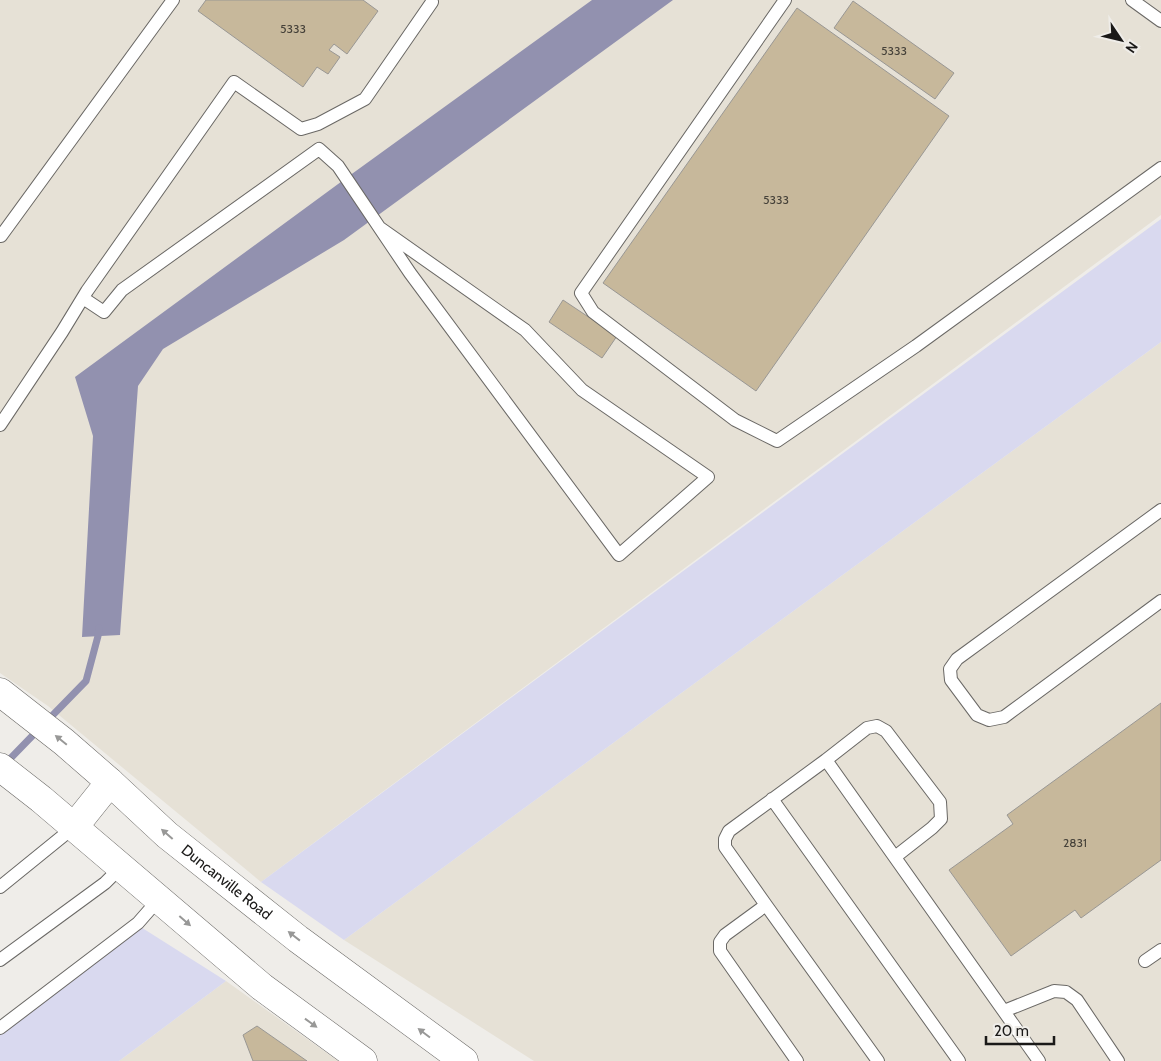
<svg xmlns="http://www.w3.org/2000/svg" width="1161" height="1061" font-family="Cabin,sans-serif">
	<rect width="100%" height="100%" fill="#efede9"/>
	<!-- built -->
	<path fill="#e6e1d6" d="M 0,0 L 1161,0 L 1161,215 L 261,882 L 48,706 L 0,673 Z
		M 1161,342 L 1161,1061 L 534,1061 L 344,940 Z
		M 226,981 L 338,1061 L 119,1061 Z"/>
	<!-- green -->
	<path fill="#d9d9ef" d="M 1161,219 L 1161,342 L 344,940 L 261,882 Z
		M 136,924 L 226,981 L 119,1061 L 0,1061 L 0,1025 Z"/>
	<!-- water -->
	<path fill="#9291af" d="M 592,0 L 673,0 L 344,240 L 163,349 L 138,386 L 120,635 L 82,637 L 93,436 L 75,377 L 349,176 Z"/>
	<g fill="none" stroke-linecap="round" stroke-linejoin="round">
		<!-- stream -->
		<path stroke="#9291af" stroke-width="7" d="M 46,722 L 86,681 L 98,636 L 99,628
			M 6,763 L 38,730"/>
	</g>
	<!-- building -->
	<path fill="#c7b89b" stroke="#999794" d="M 206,0 L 363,0 L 378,11 L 347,54 L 334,44 L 329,50 L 340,57 L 328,74 L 317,67 L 303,87 L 198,11 Z
		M 853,1 L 954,73 L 935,99 L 834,28 Z
		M 797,8 L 949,116 L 756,391 L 603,283 Z
		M 563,300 L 617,336 L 602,358 L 549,322 Z
		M 1161,703 L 1161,860 L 1081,918 L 1075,910 L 1011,956 L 949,870 L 1013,824 L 1007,815 Z
		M 257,1026 L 307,1061 L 253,1061 L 243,1035 Z"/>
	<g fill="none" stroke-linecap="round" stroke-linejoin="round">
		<!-- lane casing -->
		<g stroke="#6a6865" stroke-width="14">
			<path id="lane" d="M 785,0 L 581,293 L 593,312 L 735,420 L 777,441 L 916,346 L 1161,168
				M 1132,0 L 1161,21
				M 0,235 L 1,236 L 173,0
				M 83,298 L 104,312 L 122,290 L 319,149 L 338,166 L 410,273 L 619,555 L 708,477 L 582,390 L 525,330 L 380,228
				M 0,425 L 62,332 L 87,291 L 234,82 L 301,129 L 318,124 L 365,99 L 432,2
				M 1161,510 L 957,659 L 950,669 L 951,680 L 977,715 L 989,720 L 1004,717 L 1161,601
				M 826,760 L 867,728 L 877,726 L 886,731 L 940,802 L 941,819 L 932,828 L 895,857
				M 772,799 L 959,1061
				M 0,887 L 74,827
				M 766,905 L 878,1061
				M 0,960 L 105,883 L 121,867
				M 1145,961 L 1161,950
				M 1004,1011 L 1054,991 L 1066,992 L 1077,1000 L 1118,1061
				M 0,1028 L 138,923 L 159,899
				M 797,1061 L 720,951 L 720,942 L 725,935 L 766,905 L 725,847 L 725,839 L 729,831 L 826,760 L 1039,1061"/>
		</g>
		<!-- secondary casing -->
		<g stroke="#6a6865" stroke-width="29">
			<g id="secondary">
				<path id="s1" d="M 0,692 L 64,742 L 110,782 L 167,835 L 298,939 L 464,1061"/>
				<path d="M 0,767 L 41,799 L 262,987 L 363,1061"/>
				<path d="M 74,827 L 110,782"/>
			</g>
		</g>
		<!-- lane -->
		<use href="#lane" stroke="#fff" stroke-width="12"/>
		<!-- secondary -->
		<use href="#secondary" stroke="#fff" stroke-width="28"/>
	</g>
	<!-- one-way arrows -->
	<defs><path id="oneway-solid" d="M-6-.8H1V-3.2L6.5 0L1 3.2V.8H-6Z" transform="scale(1.25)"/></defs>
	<g fill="#989897">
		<use href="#oneway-solid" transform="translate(61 740) rotate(-141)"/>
		<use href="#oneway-solid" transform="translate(167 834) rotate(-139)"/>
		<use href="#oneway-solid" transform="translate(185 921) rotate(41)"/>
		<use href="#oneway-solid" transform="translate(294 936) rotate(-142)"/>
		<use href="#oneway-solid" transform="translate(311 1023) rotate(36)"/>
		<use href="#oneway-solid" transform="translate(424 1033) rotate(-143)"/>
	</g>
	<g text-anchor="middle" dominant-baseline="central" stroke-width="4.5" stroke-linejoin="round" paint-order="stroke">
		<!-- number labels -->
		<g font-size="12" fill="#454139">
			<text x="293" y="28">5333</text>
			<text x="894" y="50">5333</text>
			<text x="776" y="199">5333</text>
			<text x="1075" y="842">2831</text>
		</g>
		<!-- street labels -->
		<g font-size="15" fill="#1a1918" stroke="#efede9">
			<text stroke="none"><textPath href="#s1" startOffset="296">Duncanville Road</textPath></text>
		</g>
	</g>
	<!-- north arrow -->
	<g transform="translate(1121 40) rotate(125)" stroke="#efede9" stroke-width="4" paint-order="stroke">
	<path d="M0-4L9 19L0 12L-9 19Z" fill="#1a1918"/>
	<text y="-8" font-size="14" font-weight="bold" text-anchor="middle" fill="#1a1918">N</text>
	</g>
	<!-- scale -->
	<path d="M986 1036v8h68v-8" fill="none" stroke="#1a1918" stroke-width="2.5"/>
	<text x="994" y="1036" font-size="15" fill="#1a1918" stroke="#efede9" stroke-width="4" paint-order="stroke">20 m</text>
</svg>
